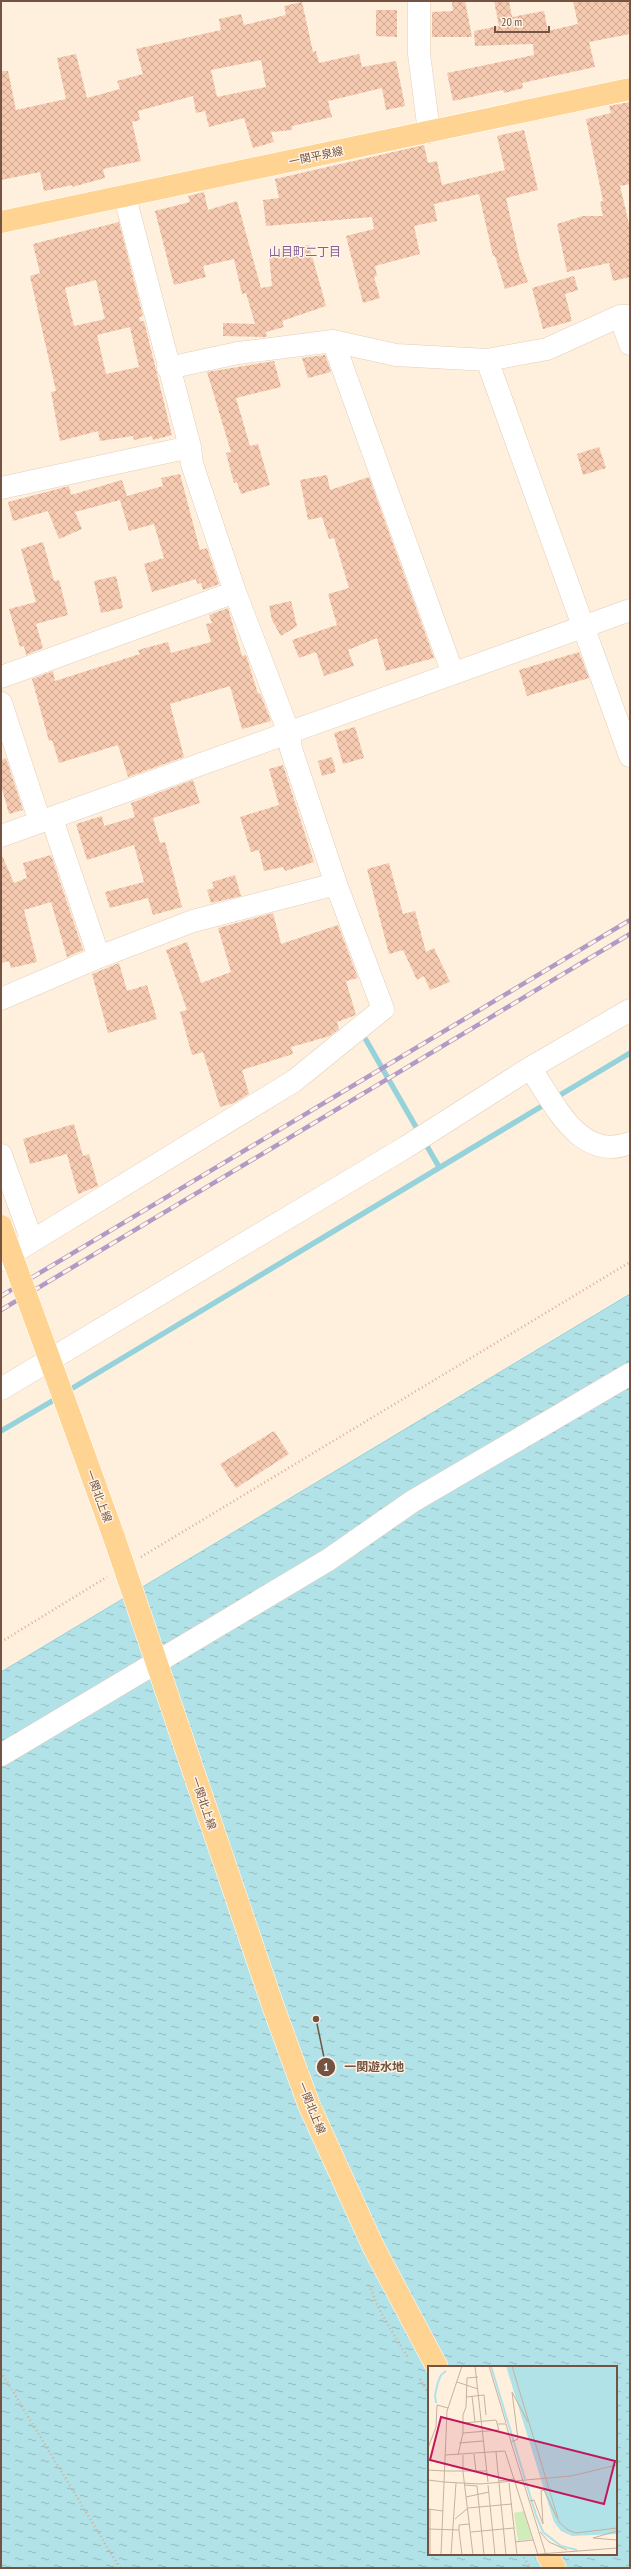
<svg xmlns="http://www.w3.org/2000/svg" width="631" height="2569" font-family="'PT Sans Narrow','Noto Sans JP',sans-serif">
	<defs>
		<pattern id="water-ripples" width="26" height="14" patternUnits="userSpaceOnUse"><rect width="26" height="14" fill="#b0e2e8"/><path d="M2 4q2-2 4 0t4 0M15 11q2-2 4 0t4 0" fill="none" stroke="#94babe"/></pattern>
		<pattern id="building-cross-hatch" width="8" height="8" patternUnits="userSpaceOnUse"><rect width="8" height="8" fill="#f6cab1"/><path d="M0 0l8 8M0 8l8-8" fill="none" stroke="#cca792"/></pattern>
	</defs>
	<rect width="100%" height="100%" fill="#fef0dc"/>
	<!-- water -->
	<path fill="url(#water-ripples)" stroke="#95d2db" fill-rule="evenodd" d="M 630,1294 L 630,2568 L 1,2568 L 1,1672 ZM 429,2367 L 616,2367 L 616,2554 L 429,2554 Z"/>
	<g fill="none" stroke-linecap="round" stroke-linejoin="round">
		<!-- stream -->
		<path stroke="#95d2db" stroke-width="5.5" d="M 366,1040 L 420,1134
			M 555,1098 L 630,1053
			M 424,1141 L 439,1167
			M 66,1392 L 547,1103
			M 1,1431 L 59,1397"/>
	</g>
	<!-- building -->
	<path fill="url(#building-cross-hatch)" fill-rule="evenodd" d="M 465,1 L 472,37 L 432,37 L 432,12 L 453,11 L 452,2 Z
		M 494,1 L 509,1 L 512,17 L 544,11 L 548,31 L 578,24 L 573,1 L 630,1 L 630,34 L 589,42 L 595,67 L 522,83 L 523,88 L 504,93 L 503,90 L 453,101 L 447,73 L 534,55 L 533,44 L 475,46 L 474,31 L 499,26 Z
		M 302,2 L 313,52 L 316,51 L 319,63 L 359,54 L 362,67 L 396,61 L 405,106 L 386,110 L 382,88 L 328,101 L 332,117 L 292,126 L 292,130 L 271,132 L 274,142 L 253,148 L 244,118 L 209,127 L 205,111 L 196,113 L 193,96 L 138,111 L 140,120 L 132,122 L 141,161 L 103,169 L 105,178 L 72,187 L 72,185 L 44,191 L 40,172 L 1,180 L 1,71 L 8,71 L 16,110 L 66,99 L 57,58 L 76,54 L 87,98 L 120,89 L 117,81 L 143,74 L 136,49 L 221,30 L 219,19 L 241,14 L 244,25 L 286,15 L 284,6 ZM 261,60 L 266,87 L 217,97 L 211,70 Z
		M 376,10 L 397,10 L 397,37 L 376,36 Z
		M 630,102 L 630,184 L 620,186 L 630,228 L 630,277 L 613,281 L 609,263 L 567,272 L 557,224 L 583,216 L 603,216 L 600,202 L 603,201 L 586,119 L 611,113 L 609,106 Z
		M 524,130 L 538,190 L 506,198 L 519,256 L 528,282 L 505,289 L 495,256 L 493,256 L 479,194 L 434,204 L 437,221 L 414,226 L 420,254 L 375,266 L 377,276 L 374,277 L 380,298 L 363,303 L 346,236 L 374,229 L 372,217 L 266,226 L 263,200 L 279,198 L 275,179 L 424,145 L 428,163 L 437,161 L 442,185 L 505,170 L 497,136 Z
		M 204,192 L 208,210 L 237,201 L 261,288 L 272,286 L 269,255 L 309,245 L 326,306 L 282,321 L 284,327 L 266,332 L 267,337 L 223,336 L 223,323 L 255,324 L 246,293 L 242,294 L 234,259 L 203,266 L 206,277 L 174,285 L 155,211 L 190,202 L 188,196 Z
		M 119,222 L 143,316 L 139,317 L 140,321 L 144,321 L 172,435 L 153,440 L 152,436 L 134,440 L 133,436 L 100,441 L 98,431 L 60,441 L 51,392 L 56,391 L 30,276 L 40,273 L 33,244 ZM 96,280 L 105,319 L 74,326 L 65,288 ZM 130,327 L 139,367 L 106,374 L 97,335 Z
		M 574,276 L 578,290 L 565,294 L 572,321 L 543,329 L 532,288 Z
		M 325,355 L 331,372 L 308,378 L 302,358 Z
		M 274,361 L 281,387 L 236,398 L 250,446 L 258,444 L 270,485 L 241,494 L 237,482 L 234,483 L 226,453 L 231,452 L 207,372 Z
		M 599,447 L 606,468 L 583,475 L 577,454 Z
		M 180,474 L 200,550 L 207,548 L 219,584 L 203,590 L 201,583 L 197,584 L 196,579 L 152,592 L 144,564 L 164,558 L 154,524 L 129,531 L 120,500 L 75,512 L 82,529 L 59,539 L 48,511 L 13,521 L 8,502 L 69,486 L 71,495 L 122,480 L 127,496 L 163,486 L 161,478 Z
		M 327,475 L 330,490 L 369,477 L 434,658 L 386,671 L 377,638 L 348,650 L 354,666 L 324,676 L 316,652 L 299,658 L 292,640 L 337,625 L 328,594 L 349,588 L 334,538 L 329,539 L 322,517 L 308,520 L 300,480 Z
		M 43,542 L 54,581 L 59,580 L 68,615 L 36,624 L 43,648 L 26,655 L 24,646 L 20,647 L 9,609 L 36,602 L 21,549 Z
		M 116,576 L 123,608 L 101,613 L 94,581 Z
		M 291,601 L 297,626 L 281,636 L 272,620 L 269,606 Z
		M 228,608 L 242,656 L 246,655 L 258,694 L 260,693 L 271,721 L 242,729 L 230,686 L 170,704 L 184,757 L 128,777 L 118,745 L 59,763 L 52,740 L 49,741 L 32,679 L 53,671 L 55,681 L 140,654 L 138,650 L 168,642 L 171,653 L 211,642 L 206,624 L 212,623 L 209,615 Z
		M 579,652 L 589,678 L 527,696 L 519,670 Z
		M 355,727 L 364,758 L 343,764 L 334,733 Z
		M 332,757 L 336,772 L 322,776 L 318,761 Z
		M 6,758 L 23,810 L 9,814 L 1,785 L 1,760 Z
		M 283,765 L 314,862 L 285,871 L 283,867 L 264,871 L 259,850 L 251,852 L 240,817 L 279,805 L 269,769 Z
		M 193,780 L 200,803 L 153,818 L 160,843 L 165,842 L 182,907 L 153,915 L 148,898 L 110,908 L 105,892 L 144,882 L 134,845 L 87,860 L 76,824 L 102,816 L 104,826 L 135,817 L 131,803 Z
		M 1,853 L 14,883 L 27,878 L 23,863 L 51,855 L 83,950 L 67,957 L 51,902 L 24,910 L 37,962 L 11,968 L 9,961 L 1,963 Z
		M 389,863 L 403,914 L 415,911 L 426,952 L 434,948 L 450,982 L 430,990 L 424,976 L 417,980 L 403,950 L 389,954 L 367,869 Z
		M 235,875 L 241,896 L 211,903 L 207,890 L 214,888 L 212,882 Z
		M 273,913 L 281,944 L 338,925 L 358,978 L 346,981 L 356,1015 L 337,1022 L 339,1029 L 330,1036 L 291,1047 L 293,1054 L 242,1070 L 249,1094 L 234,1103 L 220,1107 L 203,1052 L 192,1055 L 180,1012 L 187,1010 L 166,950 L 187,942 L 201,983 L 231,972 L 218,928 Z
		M 119,963 L 127,991 L 147,985 L 157,1019 L 108,1033 L 92,974 Z
		M 74,1124 L 83,1156 L 89,1154 L 98,1186 L 78,1194 L 67,1154 L 30,1164 L 23,1139 Z
		M 274,1431 L 289,1454 L 236,1488 L 220,1464 Z"/>
	<g fill="none" stroke-linecap="round" stroke-linejoin="round">
		<!-- minor casing -->
		<g stroke="#e4cdbb" stroke-width="23">
			<path id="minor" d="M 419,1 L 419,54 L 429,132
				M 620,316 L 630,344
				M 333,341 L 453,674
				M 487,360 L 630,756
				M 168,368 L 238,353 L 333,341 L 396,355 L 487,360 L 547,349 L 620,316 L 630,316
				M 1,488 L 190,447
				M 1,677 L 235,592
				M 1,703 L 40,822
				M 52,819 L 99,957
				M 1,836 L 630,610
				M 1,999 L 99,957 L 193,921 L 336,884
				M 630,1010 L 530,1068 C 554,1102 579,1163 630,1143
				M 1,1155 L 32,1241
				M 1,1260 L 294,1081 L 383,1009 L 336,884 L 291,749 L 289,733 L 235,592 L 192,464 L 190,447 L 125,197
				M 1,1389 L 406,1147 L 530,1068
				M 1,1755 L 328,1560 L 413,1501 L 630,1374"/>
		</g>
		<!-- major casing -->
		<g stroke="#fff" stroke-width="23">
			<path id="major" d="M 1,222 L 630,89
				M 71,1418 L 115,1540
				M 309,2105 L 373,2246 L 437,2367
				M 547,2554 L 555,2568"/>
		</g>
		<!-- path -->
		<path stroke="#daae95" stroke-width="2.5" stroke-dasharray="1 3" stroke-linecap="butt" d="M 141,1557 L 630,1262
			M 1,1642 L 107,1577
			M 369,2285 L 381,2313 L 408,2358
			M 1,2372 L 120,2568
			M 420,2379 L 429,2395
			M 522,2554 L 529,2566"/>
		<!-- minor -->
		<use href="#minor" stroke="#fff" stroke-width="22"/>
		<!-- major -->
		<use href="#major" stroke="#ffd392" stroke-width="22"/>
		<!-- rail casing -->
		<g stroke="#b19bc6" stroke-width="4.5">
			<path id="rail" d="M 1,1296 L 630,920
				M 1,1310 L 630,934"/>
		</g>
		<!-- rail -->
		<use href="#rail" stroke="#fff3e4" stroke-width="3" stroke-dasharray="9" stroke-linecap="butt"/>
		<!-- major-bridge casing -->
		<g stroke="#fff" stroke-width="23" stroke-linecap="butt">
			<path id="major-bridge" d="M 1,1226 L 71,1418
				M 115,1540 L 273,2006 L 309,2105"/>
		</g>
		<!-- major-bridge -->
		<use href="#major-bridge" stroke="#ffd392" stroke-width="22"/>
	</g>
	<g text-anchor="middle" dominant-baseline="central" stroke-width="3" stroke-linejoin="round" paint-order="stroke">
		<!-- street labels -->
		<g font-size="11" fill="#745343" stroke="#fff3e4">
			<text transform="translate(316 156) rotate(-12)">一関平泉線</text>
			<text transform="translate(99 1496) rotate(70)">一関北上線</text>
			<text transform="translate(204 1803) rotate(71)">一関北上線</text>
			<text transform="translate(312 2108) rotate(68)">一関北上線</text>
		</g>
		<!-- neighbourhood labels -->
		<g font-size="12" fill="#835e99" stroke="#fff3e4">
			<text x="305" y="251">山目町二丁目</text>
		</g>
	</g>
	<!-- overview -->
	<g transform="translate(428 2366)">
		<rect width="189" height="189" fill="#fef0dc"/>
		<path d="M 96,145 L 104,173 L 90,175 L 86,147 Z" fill="#d0ecba"/>
		<path d="M 78,0 L 189,0 L 189,168 L 144,170 L 133,165 L 126,156 Z" fill="#b0e2e8"/>
		<path fill="none" stroke="#b0e2e8" stroke-width="2" d="M 63,0 L 97,113M 8,37 L 7,29 L 10,16 L 13,9 L 18,5M 98,116 L 108,149 L 115,166 L 133,180 L 149,184"/>
		<path fill="none" stroke="#c7b19f" stroke-width="1" d="M 47,0 L 60,116M 61,0 L 78,57M 84,0 L 131,156 L 140,164 L 148,167 L 189,162M 29,16 L 50,23M 38,31 L 56,29 L 58,49M 34,57 L 47,56 L 44,30M 70,58 L 78,58 L 83,76 L 90,73 L 84,26 L 100,56M 35,67 L 71,64 L 68,54 L 47,56M 83,76 L 118,189M 31,77 L 55,75M 0,82 L 8,61 L 9,39 L 20,42M 68,86 L 78,189M 46,88 L 48,106M 17,89 L 77,85 L 110,189M 30,89 L 35,67 L 35,49 L 38,41 L 39,12 L 50,11M 35,89 L 35,106 L 45,189M 0,104 L 17,105M 17,105 L 58,105M 0,114 L 16,116M 71,115 L 87,113M 16,116 L 52,118 L 143,110 L 189,99M 81,117 L 89,189M 37,119 L 49,120M 60,119 L 67,189M 49,120 L 56,189M 38,131 L 61,126M 102,135 L 106,134 L 115,158 L 113,125 L 116,124 L 129,152M 0,143 L 15,145M 27,153 L 40,142 L 84,138M 0,163 L 31,164 L 31,159 L 41,158M 31,164 L 34,189M 189,165 L 165,172 L 189,174M 43,166 L 86,162M 112,166 L 121,176 L 139,184M 87,176 L 105,174M 2,189 L 2,143M 13,189 L 19,45 L 34,0M 23,189 L 28,117M 99,189 L 189,182"/>
		<path fill="#c2185b" fill-opacity="0.15" stroke="#c2185b" stroke-width="2" d="M 13,51 L 187,95 L 176,138 L 2,94 Z"/>
		<rect width="189" height="189" fill="none" stroke="#745343" stroke-width="2"/>
	</g>
	<!-- callouts -->
	<path fill="none" stroke="#745343" stroke-width="1.5" d="M316 2019L326 2067"/>
	<g fill="#745343" stroke="#fff3e4" stroke-width="1.5">
		<circle cx="316" cy="2019" r="4"/>
		<circle cx="326" cy="2067" r="10"/>
	</g>
	<g font-size="12" text-anchor="middle" font-weight="bold" fill="#fff">
		<text x="326" y="2071">1</text>
	</g>
	<g font-size="12" text-anchor="middle" font-weight="bold" fill="#745343" stroke="#fff3e4" stroke-width="3" stroke-linejoin="round" paint-order="stroke">
		<text x="374" y="2071">一関遊水地</text>
	</g>
	<!-- border -->
	<rect width="631" height="2569" fill="none" stroke="#745343" stroke-width="4"/>
	<!-- scale -->
	<path d="M495 26v6h54v-6" fill="none" stroke="#745343" stroke-width="2"/>
	<text x="501" y="26" font-size="12" fill="#745343" stroke="#fff3e4" stroke-width="3" paint-order="stroke">20 m</text>
</svg>
